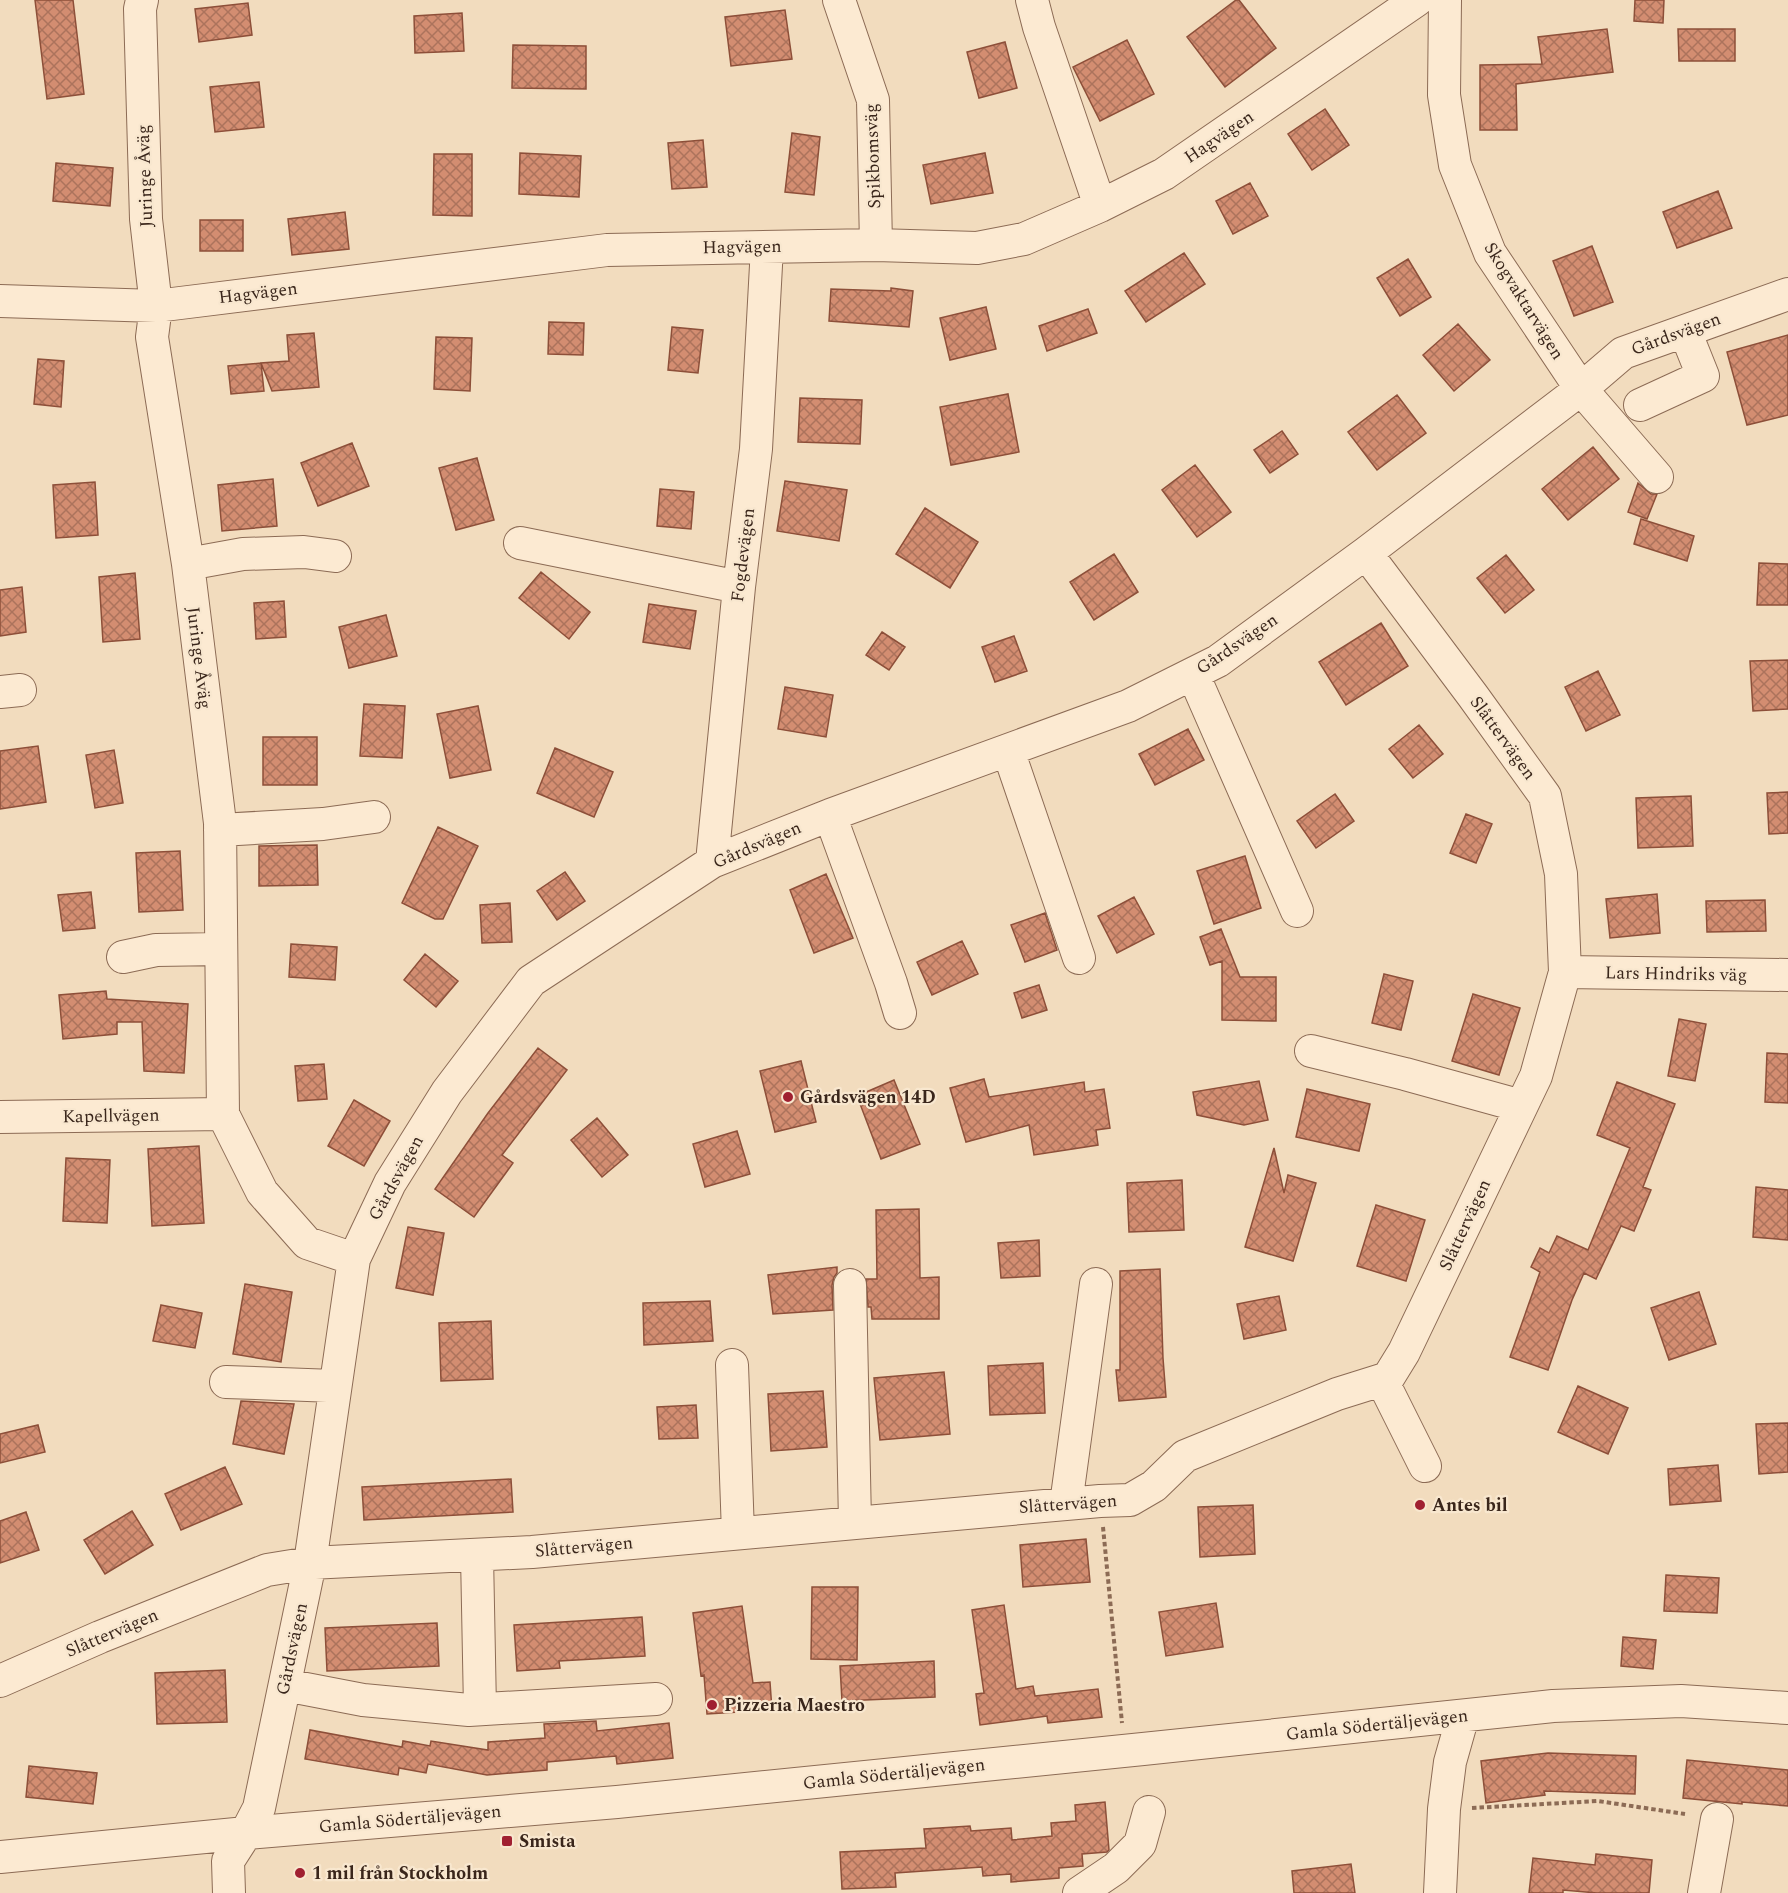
<svg xmlns="http://www.w3.org/2000/svg" width="1788" height="1893" font-family="Spectral,serif">
	<defs>
		<pattern id="building-cross-hatch" width="8" height="8" patternUnits="userSpaceOnUse" patternTransform="scale(1.5)"><rect width="8" height="8" fill="#d38d71"/><path d="M0 0l8 8M0 8l8-8" fill="none" stroke="#ac735c"/></pattern>
	</defs>
	<rect width="100%" height="100%" fill="#f2dcbe"/>
	<!-- building -->
	<path fill="url(#building-cross-hatch)" stroke="#8d4f39" stroke-width="1.5" d="M 35,0 L 73,0 L 84,94 L 47,99 Z
		M 1236,0 L 1239,0 L 1276,48 L 1225,87 L 1187,37 Z
		M 1635,0 L 1664,0 L 1663,23 L 1634,21 Z
		M 248,3 L 252,35 L 199,42 L 195,9 Z
		M 785,10 L 792,59 L 731,66 L 725,17 Z
		M 462,13 L 464,51 L 415,53 L 414,16 Z
		M 1607,29 L 1613,72 L 1516,84 L 1517,130 L 1480,130 L 1480,65 L 1542,64 L 1538,37 Z
		M 1678,29 L 1735,29 L 1735,61 L 1679,61 Z
		M 1127,40 L 1154,94 L 1100,121 L 1073,67 Z
		M 1005,42 L 1017,88 L 979,98 L 967,52 Z
		M 513,45 L 586,46 L 586,89 L 512,88 Z
		M 259,82 L 264,127 L 215,132 L 210,87 Z
		M 1325,109 L 1349,145 L 1312,170 L 1288,134 Z
		M 792,133 L 820,137 L 814,195 L 785,192 Z
		M 703,140 L 707,187 L 672,189 L 668,143 Z
		M 520,153 L 581,156 L 579,197 L 519,194 Z
		M 985,153 L 993,193 L 931,204 L 923,165 Z
		M 434,154 L 472,154 L 472,216 L 433,215 Z
		M 56,163 L 113,168 L 110,206 L 53,201 Z
		M 1250,183 L 1268,216 L 1233,234 L 1216,201 Z
		M 1718,191 L 1732,228 L 1677,248 L 1663,212 Z
		M 345,212 L 349,249 L 292,255 L 288,219 Z
		M 200,220 L 243,220 L 243,251 L 200,251 Z
		M 1592,246 L 1613,302 L 1574,316 L 1553,261 Z
		M 1184,253 L 1205,284 L 1146,322 L 1125,291 Z
		M 1408,259 L 1431,297 L 1400,316 L 1377,278 Z
		M 891,288 L 913,291 L 909,327 L 829,321 L 831,289 L 891,291 Z
		M 986,307 L 996,349 L 950,360 L 940,318 Z
		M 1088,309 L 1097,333 L 1047,351 L 1039,326 Z
		M 549,322 L 584,323 L 583,355 L 548,354 Z
		M 1458,324 L 1490,360 L 1454,391 L 1423,355 Z
		M 672,327 L 703,330 L 698,373 L 668,370 Z
		M 314,333 L 319,387 L 272,391 L 261,363 L 289,361 L 287,335 Z
		M 1788,335 L 1788,415 L 1747,425 L 1727,352 Z
		M 436,337 L 472,338 L 470,391 L 434,389 Z
		M 38,359 L 64,361 L 61,407 L 34,404 Z
		M 261,363 L 264,391 L 231,394 L 228,366 Z
		M 1008,394 L 1019,452 L 951,465 L 940,407 Z
		M 1397,395 L 1426,433 L 1377,470 L 1348,432 Z
		M 800,398 L 862,400 L 860,444 L 798,442 Z
		M 1282,431 L 1298,454 L 1270,473 L 1254,450 Z
		M 352,443 L 369,486 L 318,506 L 301,463 Z
		M 1593,447 L 1619,479 L 1568,520 L 1542,489 Z
		M 477,458 L 494,520 L 456,530 L 439,468 Z
		M 1195,465 L 1231,512 L 1197,537 L 1162,490 Z
		M 273,479 L 277,526 L 222,531 L 218,485 Z
		M 785,481 L 847,490 L 839,541 L 777,531 Z
		M 95,482 L 98,535 L 56,538 L 53,485 Z
		M 1638,483 L 1651,494 L 1657,494 L 1647,519 L 1628,512 Z
		M 660,489 L 694,492 L 691,529 L 657,526 Z
		M 925,508 L 978,542 L 950,588 L 896,554 Z
		M 1641,519 L 1694,536 L 1687,561 L 1634,544 Z
		M 1114,554 L 1138,592 L 1094,620 L 1070,582 Z
		M 1506,555 L 1534,590 L 1505,613 L 1477,578 Z
		M 1759,563 L 1788,564 L 1788,605 L 1757,605 Z
		M 541,572 L 590,612 L 569,639 L 519,598 Z
		M 135,573 L 140,639 L 103,642 L 99,577 Z
		M 22,587 L 26,632 L 0,636 L 0,590 Z
		M 284,601 L 286,637 L 256,639 L 254,603 Z
		M 649,604 L 696,611 L 690,649 L 643,642 Z
		M 386,615 L 397,656 L 349,668 L 339,627 Z
		M 1381,623 L 1408,666 L 1346,705 L 1319,662 Z
		M 882,632 L 905,647 L 889,670 L 866,655 Z
		M 1014,636 L 1027,671 L 995,682 L 982,647 Z
		M 1788,660 L 1788,709 L 1753,711 L 1750,661 Z
		M 1598,671 L 1620,715 L 1586,731 L 1565,687 Z
		M 785,687 L 833,695 L 826,737 L 778,729 Z
		M 364,704 L 405,706 L 402,758 L 360,756 Z
		M 478,706 L 491,770 L 450,778 L 437,714 Z
		M 1419,725 L 1443,754 L 1413,778 L 1389,749 Z
		M 1188,729 L 1204,760 L 1155,785 L 1139,754 Z
		M 263,737 L 317,737 L 317,785 L 263,785 Z
		M 38,746 L 46,802 L 0,809 L 0,751 Z
		M 555,748 L 613,772 L 594,817 L 537,793 Z
		M 114,750 L 123,803 L 95,808 L 86,755 Z
		M 1788,792 L 1788,833 L 1769,834 L 1767,793 Z
		M 1335,794 L 1354,821 L 1316,848 L 1297,821 Z
		M 1691,796 L 1693,846 L 1638,848 L 1636,798 Z
		M 1466,814 L 1492,824 L 1476,863 L 1450,853 Z
		M 438,827 L 478,846 L 443,919 L 435,919 L 402,903 Z
		M 317,845 L 318,885 L 259,886 L 259,846 Z
		M 180,851 L 183,910 L 139,912 L 136,853 Z
		M 1245,856 L 1261,908 L 1214,924 L 1197,871 Z
		M 565,872 L 585,901 L 557,920 L 537,891 Z
		M 826,874 L 853,938 L 814,953 L 790,890 Z
		M 91,892 L 95,928 L 63,931 L 58,895 Z
		M 1657,894 L 1660,933 L 1610,938 L 1606,899 Z
		M 1134,897 L 1154,934 L 1117,953 L 1098,916 Z
		M 1765,900 L 1766,931 L 1707,932 L 1706,901 Z
		M 510,903 L 512,942 L 482,943 L 480,905 Z
		M 1045,913 L 1057,950 L 1025,962 L 1011,925 Z
		M 1221,929 L 1240,977 L 1276,977 L 1276,1021 L 1222,1020 L 1222,961 L 1210,965 L 1200,937 Z
		M 962,941 L 978,974 L 932,995 L 917,962 Z
		M 291,944 L 337,947 L 335,980 L 289,977 Z
		M 425,954 L 458,981 L 436,1007 L 404,980 Z
		M 1384,974 L 1413,981 L 1401,1030 L 1372,1023 Z
		M 1039,985 L 1047,1010 L 1022,1018 L 1014,993 Z
		M 106,991 L 107,999 L 188,1004 L 184,1073 L 144,1071 L 142,1022 L 117,1022 L 117,1034 L 63,1039 L 59,995 Z
		M 1473,994 L 1520,1008 L 1499,1075 L 1452,1061 Z
		M 1679,1019 L 1706,1024 L 1695,1081 L 1668,1076 Z
		M 538,1048 L 567,1070 L 502,1155 L 513,1163 L 474,1217 L 435,1189 L 488,1113 Z
		M 1767,1053 L 1788,1054 L 1788,1103 L 1765,1102 Z
		M 801,1061 L 816,1122 L 775,1132 L 760,1071 Z
		M 324,1064 L 327,1099 L 298,1101 L 295,1066 Z
		M 984,1079 L 989,1097 L 1084,1082 L 1085,1092 L 1104,1089 L 1110,1128 L 1096,1130 L 1098,1145 L 1034,1155 L 1029,1125 L 966,1142 L 950,1088 Z
		M 894,1080 L 920,1144 L 881,1159 L 857,1096 Z
		M 1259,1081 L 1268,1120 L 1244,1125 L 1197,1115 L 1193,1092 Z
		M 1617,1082 L 1675,1104 L 1643,1187 L 1651,1190 L 1634,1231 L 1621,1226 L 1596,1279 L 1584,1273 L 1572,1300 L 1548,1370 L 1510,1357 L 1540,1272 L 1531,1267 L 1540,1248 L 1549,1253 L 1557,1236 L 1588,1250 L 1630,1148 L 1597,1135 Z
		M 1307,1089 L 1370,1104 L 1359,1151 L 1296,1137 Z
		M 354,1100 L 390,1121 L 364,1166 L 328,1146 Z
		M 597,1118 L 628,1155 L 602,1177 L 571,1140 Z
		M 737,1131 L 750,1174 L 705,1187 L 693,1144 Z
		M 199,1146 L 204,1223 L 152,1226 L 148,1149 Z
		M 1274,1148 L 1284,1193 L 1288,1175 L 1316,1183 L 1293,1261 L 1245,1247 Z
		M 66,1158 L 110,1160 L 107,1223 L 63,1221 Z
		M 1182,1180 L 1184,1230 L 1129,1232 L 1127,1183 Z
		M 1756,1187 L 1788,1190 L 1788,1240 L 1753,1237 Z
		M 1376,1205 L 1425,1220 L 1406,1281 L 1357,1266 Z
		M 919,1209 L 920,1278 L 939,1277 L 939,1319 L 872,1319 L 871,1307 L 868,1307 L 866,1279 L 877,1279 L 876,1210 Z
		M 408,1227 L 444,1233 L 433,1295 L 396,1288 Z
		M 1039,1240 L 1040,1276 L 1001,1278 L 998,1243 Z
		M 837,1267 L 837,1273 L 834,1277 L 832,1285 L 833,1310 L 773,1314 L 768,1275 Z
		M 1160,1269 L 1163,1358 L 1166,1397 L 1119,1401 L 1116,1370 L 1120,1370 L 1120,1271 Z
		M 245,1284 L 292,1292 L 281,1362 L 233,1354 Z
		M 1699,1292 L 1716,1344 L 1669,1360 L 1651,1308 Z
		M 1279,1296 L 1286,1330 L 1244,1339 L 1237,1304 Z
		M 710,1301 L 713,1341 L 644,1345 L 643,1303 Z
		M 161,1305 L 202,1313 L 195,1348 L 153,1341 Z
		M 491,1321 L 493,1379 L 441,1381 L 439,1323 Z
		M 1043,1363 L 1045,1413 L 990,1415 L 988,1366 Z
		M 944,1372 L 950,1434 L 880,1440 L 874,1378 Z
		M 1578,1386 L 1628,1408 L 1608,1454 L 1558,1432 Z
		M 823,1391 L 827,1447 L 771,1451 L 768,1394 Z
		M 241,1401 L 294,1404 L 284,1454 L 233,1444 Z
		M 696,1405 L 698,1438 L 659,1439 L 657,1407 Z
		M 1788,1423 L 1788,1472 L 1759,1474 L 1756,1424 Z
		M 38,1425 L 45,1452 L 0,1463 L 0,1434 Z
		M 1718,1465 L 1721,1501 L 1670,1505 L 1668,1469 Z
		M 225,1467 L 242,1504 L 181,1530 L 165,1494 Z
		M 511,1479 L 513,1512 L 364,1520 L 362,1487 Z
		M 1253,1505 L 1255,1554 L 1200,1557 L 1198,1507 Z
		M 132,1511 L 153,1545 L 105,1574 L 84,1540 Z
		M 26,1512 L 39,1550 L 0,1563 L 0,1521 Z
		M 1086,1539 L 1090,1582 L 1023,1587 L 1020,1545 Z
		M 1666,1575 L 1719,1578 L 1717,1613 L 1664,1611 Z
		M 812,1587 L 858,1587 L 857,1660 L 811,1659 Z
		M 1216,1603 L 1223,1647 L 1166,1656 L 1159,1612 Z
		M 1004,1605 L 1016,1689 L 1033,1686 L 1035,1696 L 1098,1689 L 1102,1717 L 1048,1723 L 1047,1716 L 980,1725 L 976,1694 L 984,1693 L 972,1610 Z
		M 742,1606 L 753,1683 L 770,1682 L 772,1710 L 707,1714 L 704,1675 L 701,1676 L 693,1613 Z
		M 642,1617 L 645,1656 L 559,1661 L 560,1668 L 517,1671 L 514,1625 Z
		M 437,1623 L 439,1666 L 327,1671 L 325,1628 Z
		M 1623,1637 L 1656,1640 L 1653,1669 L 1621,1666 Z
		M 934,1661 L 935,1697 L 842,1701 L 840,1666 Z
		M 225,1670 L 227,1722 L 157,1724 L 155,1673 Z
		M 596,1721 L 597,1731 L 669,1723 L 673,1758 L 617,1764 L 616,1756 L 547,1762 L 547,1770 L 487,1775 L 428,1764 L 426,1773 L 399,1768 L 398,1775 L 305,1759 L 310,1730 L 402,1747 L 403,1741 L 430,1746 L 431,1741 L 488,1750 L 488,1742 L 545,1738 L 544,1724 Z
		M 1548,1753 L 1636,1756 L 1635,1794 L 1544,1791 L 1545,1795 L 1486,1803 L 1481,1761 Z
		M 1687,1760 L 1788,1770 L 1788,1806 L 1742,1802 L 1742,1804 L 1683,1798 Z
		M 29,1766 L 97,1773 L 93,1804 L 26,1797 Z
		M 1105,1802 L 1109,1850 L 1107,1852 L 1082,1854 L 1083,1866 L 1059,1868 L 1059,1878 L 1011,1882 L 1011,1874 L 983,1876 L 982,1867 L 895,1873 L 896,1887 L 842,1889 L 840,1852 L 926,1848 L 924,1829 L 970,1826 L 971,1831 L 1011,1828 L 1012,1840 L 1052,1836 L 1051,1823 L 1076,1821 L 1075,1805 Z
		M 1596,1854 L 1652,1860 L 1649,1893 L 1597,1893 L 1563,1890 L 1563,1893 L 1529,1893 L 1533,1858 L 1595,1865 Z
		M 1351,1864 L 1355,1893 L 1294,1893 L 1292,1871 Z"/>
	<g fill="none" stroke-linecap="round" stroke-linejoin="round">
		<!-- minor casing -->
		<g stroke="#8c6b55" stroke-width="34">
			<path id="minor" d="M 142,0 L 140,9 L 146,219 L 156,306 L 152,337 L 188,564 L 220,823 L 223,1114 L 262,1192 L 307,1243 L 354,1259
				M 839,0 L 873,100 L 876,245
				M 1032,0 L 1039,27 L 1100,206
				M 1445,0 L 1444,95 L 1455,165 L 1490,253 L 1581,389 L 1657,477
				M 0,301 L 156,306 L 607,250 L 876,245 L 977,248 L 1024,239 L 1100,206 L 1164,174 L 1417,0
				M 1640,405 L 1703,376 L 1685,331
				M 520,543 L 739,587
				M 188,564 L 243,554 L 304,552 L 335,556
				M 1193,674 L 1297,911
				M 0,692 L 20,690
				M 1008,750 L 1079,958
				M 830,815 L 891,983 L 900,1013
				M 220,830 L 323,824 L 374,817
				M 712,862 L 739,587 L 756,449 L 767,247
				M 123,957 L 156,950 L 221,949
				M 1565,972 L 1788,975
				M 1311,1051 L 1405,1074 L 1521,1106
				M 0,1117 L 223,1114
				M 850,1285 L 855,1522
				M 732,1365 L 738,1533
				M 1382,1380 L 1425,1466
				M 226,1382 L 334,1386
				M 1066,1504 L 1096,1284
				M 477,1555 L 480,1709
				M 0,1681 L 100,1637 L 267,1570 L 310,1563 L 532,1552 L 1100,1501 L 1130,1500 L 1154,1486 L 1185,1456 L 1337,1394 L 1388,1378 L 1404,1352 L 1536,1076 L 1565,972 L 1561,874 L 1545,796 L 1473,696 L 1366,553
				M 285,1685 L 363,1700 L 469,1710 L 656,1699
				M 0,1857 L 246,1833 L 617,1802 L 1143,1749 L 1553,1706 L 1681,1701 L 1788,1708
				M 229,1893 L 228,1861 L 246,1833 L 259,1808 L 310,1563 L 354,1259 L 390,1183 L 447,1092 L 531,981 L 712,862 L 830,815 L 1128,706 L 1218,661 L 1366,553 L 1581,389 L 1623,353 L 1788,294
				M 1079,1893 L 1116,1868 L 1140,1844 L 1149,1812
				M 1440,1893 L 1444,1809 L 1450,1762 L 1463,1716
				M 1704,1893 L 1717,1819"/>
		</g>
		<!-- path -->
		<path stroke="#8c6b55" stroke-width="4" stroke-dasharray="4.5 3" stroke-linecap="butt" d="M 1103,1527 L 1122,1723
			M 1472,1808 L 1598,1801 L 1685,1814"/>
		<!-- minor -->
		<use href="#minor" stroke="#fcead2" stroke-width="32"/>
	</g>
	<!-- markers -->
	<g fill="#a02031" stroke="#f8e7cf" stroke-width="2">
		<circle cx="788" cy="1097" r="6"/>
		<circle cx="1420" cy="1505" r="6"/>
		<circle cx="712" cy="1705" r="6"/>
		<rect x="501" y="1835" width="12" height="12" rx="3"/>
		<circle cx="300" cy="1873" r="6"/>
	</g>
	<g text-anchor="middle" dominant-baseline="central" stroke-width="4.5" stroke-linejoin="round" paint-order="stroke">
		<!-- street labels -->
		<g font-size="18" fill="#3a261b" stroke="#f8e7cf">
			<text transform="translate(1219 137) rotate(-34)">Hagvägen</text>
			<text transform="translate(873 156) rotate(-92)">Spikbomsväg</text>
			<text transform="translate(145 176) rotate(-92)">Juringe Åväg</text>
			<text transform="translate(742 247) rotate(-1)">Hagvägen</text>
			<text transform="translate(258 293) rotate(-7)">Hagvägen</text>
			<text transform="translate(1524 301) rotate(58)">Skogvaktarvägen</text>
			<text transform="translate(1676 334) rotate(-20)">Gårdsvägen</text>
			<text transform="translate(743 555) rotate(-83)">Fogdevägen</text>
			<text transform="translate(1237 644) rotate(-34)">Gårdsvägen</text>
			<text transform="translate(199 658) rotate(83)">Juringe Åväg</text>
			<text transform="translate(1503 738) rotate(54)">Slåttervägen</text>
			<text transform="translate(757 845) rotate(-23)">Gårdsvägen</text>
			<text transform="translate(1676 974) rotate(1)">Lars Hindriks väg</text>
			<text transform="translate(111 1116) rotate(-1)">Kapellvägen</text>
			<text transform="translate(396 1178) rotate(-61)">Gårdsvägen</text>
			<text transform="translate(1465 1225) rotate(-65)">Slåttervägen</text>
			<text transform="translate(1068 1504) rotate(-4)">Slåttervägen</text>
			<text transform="translate(584 1547) rotate(-5)">Slåttervägen</text>
			<text transform="translate(112 1633) rotate(-23)">Slåttervägen</text>
			<text transform="translate(292 1649) rotate(-78)">Gårdsvägen</text>
			<text transform="translate(1377 1725) rotate(-6)">Gamla Södertäljevägen</text>
			<text transform="translate(894 1774) rotate(-6)">Gamla Södertäljevägen</text>
			<text transform="translate(410 1819) rotate(-5)">Gamla Södertäljevägen</text>
		</g>
		<!-- poi labels -->
		<g font-size="18" font-weight="bold" fill="#3a261b" stroke="#f8e7cf" text-anchor="start">
			<text x="800" y="1097">Gårdsvägen 14D</text>
			<text x="1432" y="1505">Antes bil</text>
			<text x="724" y="1705">Pizzeria Maestro</text>
			<text x="519" y="1841">Smista</text>
			<text x="312" y="1873">1 mil från Stockholm</text>
		</g>
	</g>
</svg>
